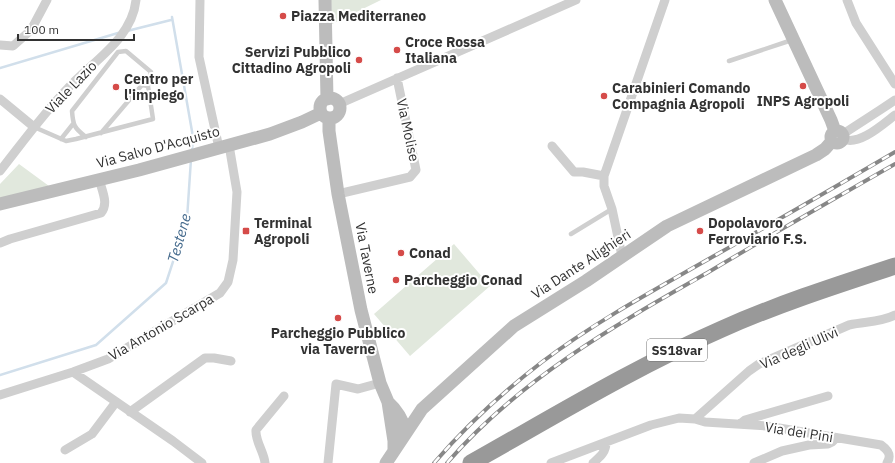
<svg xmlns="http://www.w3.org/2000/svg" width="895" height="463" font-family="'IBM Plex Sans',sans-serif">
	<rect width="100%" height="100%" fill="#fff"/>
	<!-- green -->
	<path fill="#e1e8dd" d="M 331,0 L 381,0 L 332,24 Z
		M 19,164 L 49,186 L 0,199 L 0,184 Z
		M 454,244 L 490,286 L 410,356 L 374,314 Z"/>
	<g fill="none" stroke-linecap="round" stroke-linejoin="round">
		<!-- stream -->
		<path stroke="#d1dfeb" stroke-width="2.5" d="M 172,17 L 193,137 L 192,150
			M 127,31 L 171,20
			M 0,68 L 118,33
			M 0,375 L 96,345 L 166,283 L 187,219 L 191,159"/>
		<!-- lane -->
		<path stroke="#cfcfcf" stroke-width="4.5" d="M 729,61 L 792,40
			M 34,127 L 66,141 L 76,139 L 153,119 L 148,86 L 151,72 L 126,51 L 118,52 L 72,111 C 73,125 74,128 86,137
			M 101,133 L 142,85 L 148,86
			M 61,139 L 73,124
			M 571,234 L 612,209"/>
		<!-- street -->
		<path stroke="#cfcfcf" stroke-width="9" d="M 200,0 L 199,57 L 219,148
			M 847,0 L 856,23 L 895,84
			M 0,45 L 13,46 L 31,30 L 47,0
			M 0,99 L 34,127
			M 339,104 L 576,0
			M 843,134 L 880,110 L 895,100
			M 843,139 C 859,146 882,125 895,115
			M 552,146 L 574,172 L 583,172 L 604,176
			M 0,171 C 22,143 43,114 68,88 C 93,61 132,39 136,0
			M 338,194 L 410,177 L 416,170 L 397,78
			M 0,243 L 10,239 L 101,213 C 109,204 102,191 99,179
			M 622,256 L 612,209 L 604,186 L 604,176 L 665,0
			M 73,372 L 173,441 L 202,463
			M 0,395 L 73,372 L 108,359 L 220,293 L 228,282 L 233,260 L 237,192 L 229,145
			M 130,412 L 205,358 L 214,358 L 231,361
			M 695,419 L 749,371 L 759,364 L 849,325 C 866,321 879,323 895,315
			M 740,424 L 745,420 L 828,396
			M 65,450 L 92,434 L 116,402
			M 265,463 C 264,452 255,441 256,430 L 284,396
			M 328,463 L 336,384 L 358,389 L 380,383
			M 551,463 L 651,425 L 679,418 L 695,419 L 705,422 L 767,426 L 881,445 C 888,450 892,455 887,463
			M 593,463 C 601,456 606,452 606,442
			M 754,463 L 782,451 L 809,445 L 828,444 L 832,442 L 836,438"/>
		<!-- secondary -->
		<path stroke="#bcbcbc" stroke-width="13" d="M 325,0 L 327,99
			M 775,0 L 831,120 L 835,131
			M320 108a10 10 0 1 1 20 0a10 10 0 1 1-20 0Z
			M 329,118 L 329,131 L 338,194 L 361,310 L 380,383 L 388,402 L 394,441 L 394,450
			M831 137a6 6 0 1 1 12 0a6 6 0 1 1-12 0Z
			M 0,204 L 139,170 L 270,134 L 302,122 L 321,113
			M 388,402 C 398,411 403,420 406,432
			M 386,463 L 422,409 L 514,326 L 586,281 L 667,226 L 816,155 L 825,149 L 832,141"/>
		<!-- highway -->
		<path stroke="#999" stroke-width="17" d="M 471,463 C 553,417 635,367 722,329 C 778,304 837,285 895,266"/>
		<!-- rail casing -->
		<g stroke="#878787" stroke-width="4">
			<path id="rail" d="M 434,463 C 466,426 503,392 542,362 C 595,322 656,289 714,256 C 775,222 835,187 895,152
				M 447,463 C 520,379 612,327 707,273 C 769,236 832,200 895,164"/>
		</g>
		<!-- rail -->
		<use href="#rail" stroke="#fff" stroke-width="2.5" stroke-dasharray="8" stroke-linecap="butt"/>
	</g>
	<!-- markers -->
	<g fill="#d54b49" stroke="#fff" stroke-width="1.5">
		<circle cx="283" cy="16" r="4"/>
		<circle cx="397" cy="50" r="4"/>
		<circle cx="359" cy="60" r="4"/>
		<circle cx="803" cy="86" r="4"/>
		<circle cx="116" cy="87" r="4"/>
		<circle cx="604" cy="96" r="4"/>
		<rect x="242" y="227" width="8" height="8" rx="2"/>
		<circle cx="700" cy="231" r="4"/>
		<circle cx="401" cy="253" r="4"/>
		<circle cx="396" cy="280" r="4"/>
		<circle cx="338" cy="318" r="4"/>
	</g>
	<g text-anchor="middle" dominant-baseline="central" stroke-width="4" stroke-linejoin="round" paint-order="stroke">
		<!-- shield labels -->
		<rect fill="#fff" stroke="#707070" stroke-width="1" x="647" y="339" width="60" height="22" rx="3"/>
		<g font-size="13" font-weight="bold" fill="#323232">
			<text x="677" y="350">SS18var</text>
		</g>
		<!-- poi labels -->
		<g font-size="14" font-weight="bold" fill="#323232" stroke="#fff" text-anchor="start">
			<text x="291" y="16">Piazza Mediterraneo</text>
			<text x="405" y="42">Croce Rossa<tspan x="405" dy="16">Italiana</tspan></text>
			<text x="351" y="52" text-anchor="end">Servizi Pubblico<tspan x="351" dy="16">Cittadino Agropoli</tspan></text>
			<text x="124" y="79">Centro per<tspan x="124" dy="16">l'impiego</tspan></text>
			<text x="612" y="88">Carabinieri Comando<tspan x="612" dy="16">Compagnia Agropoli</tspan></text>
			<text x="803" y="101" text-anchor="middle">INPS Agropoli</text>
			<text x="254" y="223">Terminal<tspan x="254" dy="16">Agropoli</tspan></text>
			<text x="708" y="223">Dopolavoro<tspan x="708" dy="16">Ferroviario F.S.</tspan></text>
			<text x="409" y="253">Conad</text>
			<text x="404" y="280">Parcheggio Conad</text>
			<text x="338" y="333" text-anchor="middle">Parcheggio Pubblico<tspan x="338" dy="16">via Taverne</tspan></text>
		</g>
		<!-- street labels -->
		<g font-size="14" fill="#323232" stroke="#fff">
			<text transform="translate(71 87) rotate(-46)">Viale Lazio</text>
			<text transform="translate(408 130) rotate(78)">Via Molise</text>
			<text transform="translate(158 147) rotate(-15)">Via Salvo D'Acquisto</text>
			<text transform="translate(367 258) rotate(79)">Via Taverne</text>
			<text transform="translate(581 264) rotate(-33)">Via Dante Alighieri</text>
			<text transform="translate(161 327) rotate(-30)">Via Antonio Scarpa</text>
			<text transform="translate(799 348) rotate(-24)">Via degli Ulivi</text>
			<text transform="translate(799 432) rotate(9)">Via dei Pini</text>
		</g>
		<!-- water labels -->
		<g font-size="15" font-style="italic" fill="#476c8e" stroke="#fff">
			<text transform="translate(179 238) rotate(-74)">Testene</text>
		</g>
	</g>
	<!-- scale -->
	<path d="M18 34v6h116v-6" fill="none" stroke="#323232" stroke-width="2"/>
	<text x="24" y="34" font-size="12" fill="#323232" stroke="#ffffff" stroke-width="3" paint-order="stroke">100 m</text>
</svg>
